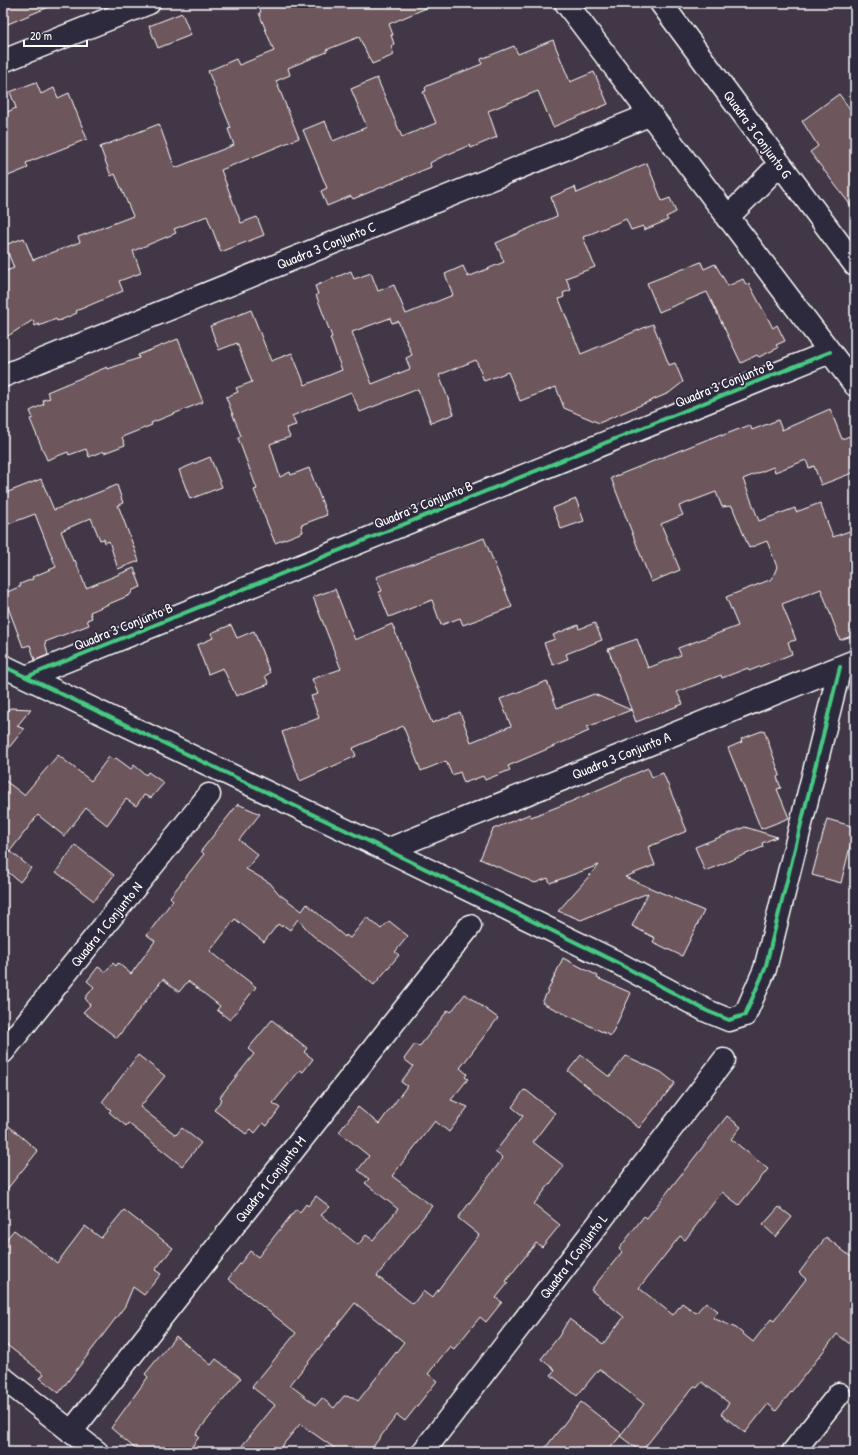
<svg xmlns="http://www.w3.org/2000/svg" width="858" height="1455" font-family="'Patrick Hand',sans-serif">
	<rect width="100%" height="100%" fill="#423746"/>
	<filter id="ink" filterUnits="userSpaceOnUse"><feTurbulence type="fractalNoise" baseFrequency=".025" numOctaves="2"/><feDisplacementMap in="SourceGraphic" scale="8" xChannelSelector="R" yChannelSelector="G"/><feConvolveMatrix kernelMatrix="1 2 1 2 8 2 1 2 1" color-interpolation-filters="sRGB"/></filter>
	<g filter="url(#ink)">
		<!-- building -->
		<path fill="#6d565c" stroke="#fff" fill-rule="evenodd" d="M 3,3 L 56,3 L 56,4 L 3,26 Z
			M 258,3 L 438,3 L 389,24 L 393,35 L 391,35 L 394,44 L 391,46 L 394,55 L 372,64 L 359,37 L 326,50 L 327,52 L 288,68 L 290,75 L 276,81 L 299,138 L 221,170 L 241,223 L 257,217 L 264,235 L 221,252 L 207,216 L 174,229 L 176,233 L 133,251 L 141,273 L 119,281 L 123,291 L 76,311 L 77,313 L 61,320 L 57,321 L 56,319 L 39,326 L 39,324 L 35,326 L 33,320 L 3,339 L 3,272 L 14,268 L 5,245 L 24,238 L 33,260 L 80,242 L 78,237 L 133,216 L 115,174 L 111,176 L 100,147 L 159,124 L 175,168 L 234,145 L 228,129 L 231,128 L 208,71 L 236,59 L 239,65 L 274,51 L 259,13 L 261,12 Z
			M 182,13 L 191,35 L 158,48 L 149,26 Z
			M 553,40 L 570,82 L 594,72 L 608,104 L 553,127 L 538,91 L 488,111 L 497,137 L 471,148 L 470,145 L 437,159 L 430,163 L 431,167 L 353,199 L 351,196 L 327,206 L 321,191 L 327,188 L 303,130 L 325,121 L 333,141 L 367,127 L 351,89 L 377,78 L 402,137 L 436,123 L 423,92 L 426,91 L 425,88 L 427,86 L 482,64 L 481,59 L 514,46 L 518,54 Z
			M 36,82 L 41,94 L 54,88 L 58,98 L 69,93 L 87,139 L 26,163 L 28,168 L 3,178 L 3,114 L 16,108 L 10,92 Z
			M 839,94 L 855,116 L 855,211 L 810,152 L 818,146 L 802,121 Z
			M 647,163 L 662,201 L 670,198 L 676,212 L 666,217 L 668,220 L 644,230 L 643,226 L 631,230 L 626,219 L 583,237 L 595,267 L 566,278 L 571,290 L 563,293 L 564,297 L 559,299 L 581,354 L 653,324 L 669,365 L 675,363 L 683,382 L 669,393 L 599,423 L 564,408 L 556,387 L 520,401 L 508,372 L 484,381 L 476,360 L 439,375 L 454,414 L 431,423 L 418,389 L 360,412 L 351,392 L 292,416 L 296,425 L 286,428 L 290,437 L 270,444 L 280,477 L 290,472 L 291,475 L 309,468 L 327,515 L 301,525 L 303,532 L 275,543 L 254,490 L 257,489 L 238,438 L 241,436 L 226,397 L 238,392 L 236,388 L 252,382 L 237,343 L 219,350 L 210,326 L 251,310 L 271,361 L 292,353 L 305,385 L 342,370 L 330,338 L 332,337 L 316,295 L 318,294 L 315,286 L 351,271 L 354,279 L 371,273 L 378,291 L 394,285 L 406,314 L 453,295 L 445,274 L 463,266 L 468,277 L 504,262 L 496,243 L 557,216 L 551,197 L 575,187 L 577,193 ZM 390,318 L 392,323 L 398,321 L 405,337 L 412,355 L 406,358 L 410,369 L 372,384 L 352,332 Z
			M 701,262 L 704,269 L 715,264 L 728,286 L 743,279 L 746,285 L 749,284 L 773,328 L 777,325 L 785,341 L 776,345 L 778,348 L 759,357 L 757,355 L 741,363 L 707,292 L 659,312 L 647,283 Z
			M 178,339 L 203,402 L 151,423 L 152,425 L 122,437 L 125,445 L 104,453 L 103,451 L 89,457 L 86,449 L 69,455 L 68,452 L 47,460 L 30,419 L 33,418 L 30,411 L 44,404 L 43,400 L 50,398 L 47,392 L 107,367 L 108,369 L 139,358 L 138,355 Z
			M 830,409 L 842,439 L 855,434 L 855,472 L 821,485 L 814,466 L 809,468 L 806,460 L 775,472 L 773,467 L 743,479 L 759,521 L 795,508 L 796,512 L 820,503 L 833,537 L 855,529 L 855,635 L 840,640 L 821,589 L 782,604 L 796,640 L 788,642 L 792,654 L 749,671 L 748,668 L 722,678 L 721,675 L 677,692 L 683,704 L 636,722 L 608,649 L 637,639 L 648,668 L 681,655 L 678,648 L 738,626 L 726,597 L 772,579 L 777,567 L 767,541 L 749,548 L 732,506 L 722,507 L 716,492 L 679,506 L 683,515 L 661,524 L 680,570 L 651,582 L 611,478 L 721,434 L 721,436 L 750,425 L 752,430 L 778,420 L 782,430 Z
			M 210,457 L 222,487 L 190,499 L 179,470 Z
			M 41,479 L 54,510 L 117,485 L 123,503 L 118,505 L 139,561 L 118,569 L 109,541 L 105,543 L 104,539 L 100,540 L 91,518 L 61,531 L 73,561 L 75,560 L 86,588 L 134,568 L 141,587 L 133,590 L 130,595 L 90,612 L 92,618 L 87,620 L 89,625 L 45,642 L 48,655 L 35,660 L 30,645 L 23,647 L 3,594 L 21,586 L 20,584 L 33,579 L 32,577 L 56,567 L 35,514 L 3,526 L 3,494 Z
			M 576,499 L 584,521 L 561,529 L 553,508 Z
			M 484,538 L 512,607 L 463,625 L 460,618 L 441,625 L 432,600 L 389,617 L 379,592 L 382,591 L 376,577 Z
			M 335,589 L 355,640 L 392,624 L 432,723 L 460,712 L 471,742 L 511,726 L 500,699 L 547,681 L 557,708 L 594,694 L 631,710 L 587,727 L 589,731 L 508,766 L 510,770 L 485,780 L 483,776 L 464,783 L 460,772 L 452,775 L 446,761 L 421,771 L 403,726 L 353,748 L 356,756 L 300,781 L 282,732 L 319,718 L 311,696 L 318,694 L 312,679 L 341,669 L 313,597 Z
			M 595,623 L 602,640 L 566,654 L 568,659 L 553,665 L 544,643 L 555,639 L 553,635 L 578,625 L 579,629 Z
			M 231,625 L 237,638 L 254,631 L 270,673 L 265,676 L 269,684 L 236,696 L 223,668 L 208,674 L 197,645 L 213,638 L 211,633 Z
			M 10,708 L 31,709 L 17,726 L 24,729 L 3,755 L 3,717 Z
			M 764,730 L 780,775 L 777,777 L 781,788 L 777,789 L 789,818 L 761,829 L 728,748 L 742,742 L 741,739 Z
			M 58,755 L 91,781 L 109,757 L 114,760 L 116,758 L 131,769 L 134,765 L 146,775 L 148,772 L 164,783 L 151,798 L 144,795 L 136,806 L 126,799 L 107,825 L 86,808 L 64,836 L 38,815 L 10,851 L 31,868 L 20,882 L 3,868 L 3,779 L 24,795 Z
			M 648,768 L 652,777 L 663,773 L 687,831 L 648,847 L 655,865 L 625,877 L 704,911 L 682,956 L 653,942 L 655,938 L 632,926 L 648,893 L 581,920 L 558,911 L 599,865 L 550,883 L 548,878 L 535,883 L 480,859 L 493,829 L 530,814 L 531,817 L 570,802 Z
			M 238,804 L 260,814 L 239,840 L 258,855 L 246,869 L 270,883 L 279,894 L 302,911 L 307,904 L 345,937 L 346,935 L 350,938 L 367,917 L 381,929 L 389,921 L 408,936 L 395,952 L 399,955 L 374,985 L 311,934 L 298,919 L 290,930 L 283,925 L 282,927 L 278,924 L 264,942 L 235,919 L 210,951 L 256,987 L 230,1020 L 217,1010 L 220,1006 L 188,981 L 179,992 L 163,979 L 117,1038 L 83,1012 L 90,1005 L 85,998 L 94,987 L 87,981 L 98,967 L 106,972 L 113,963 L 116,966 L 118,963 L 131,974 L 155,941 L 147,935 L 173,900 L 170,897 L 204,854 L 201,851 Z
			M 827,819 L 855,827 L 841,883 L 812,875 Z
			M 745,827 L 777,837 L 762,843 L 763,847 L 705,871 L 695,847 Z
			M 75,845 L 114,875 L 94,901 L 56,872 Z
			M 563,958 L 598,976 L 597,978 L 631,993 L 611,1036 L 542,1003 Z
			M 465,994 L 498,1018 L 460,1068 L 467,1074 L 465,1077 L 468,1079 L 451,1100 L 468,1107 L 449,1132 L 435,1121 L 392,1176 L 432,1206 L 377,1276 L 413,1304 L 423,1291 L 432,1298 L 479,1235 L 458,1218 L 503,1158 L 495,1152 L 523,1116 L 512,1107 L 524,1090 L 527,1091 L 555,1113 L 533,1142 L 564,1166 L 534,1204 L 560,1225 L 542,1247 L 536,1243 L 506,1281 L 508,1283 L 496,1298 L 502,1302 L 486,1322 L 480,1317 L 454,1349 L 450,1346 L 428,1374 L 437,1381 L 405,1421 L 397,1415 L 369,1452 L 340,1452 L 300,1424 L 277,1452 L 237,1452 L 275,1405 L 252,1387 L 296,1333 L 228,1279 L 250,1251 L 258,1257 L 296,1209 L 300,1212 L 306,1204 L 308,1206 L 316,1196 L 330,1207 L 321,1215 L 358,1245 L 366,1235 L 373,1240 L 398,1209 L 365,1183 L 369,1179 L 358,1170 L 369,1156 L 339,1132 L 358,1107 L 379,1124 L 407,1086 L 401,1082 L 413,1066 L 404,1059 L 415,1044 L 419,1047 L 448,1010 L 451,1012 ZM 355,1303 L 404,1342 L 358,1401 L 353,1397 L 344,1396 L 334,1408 L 322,1398 L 316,1405 L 290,1385 Z
			M 272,1020 L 307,1048 L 304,1052 L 313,1059 L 303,1072 L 300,1070 L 273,1103 L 280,1108 L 267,1126 L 263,1123 L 255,1133 L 251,1129 L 246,1134 L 214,1110 L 222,1099 L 220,1097 L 254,1054 L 248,1049 Z
			M 138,1055 L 165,1076 L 140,1107 L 176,1135 L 182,1128 L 201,1143 L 182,1166 L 128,1123 L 126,1126 L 109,1112 L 111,1110 L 102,1102 Z
			M 581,1055 L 608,1076 L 610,1076 L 626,1056 L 661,1072 L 675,1083 L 639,1128 L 568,1071 Z
			M 727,1116 L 741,1127 L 731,1139 L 768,1169 L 739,1205 L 722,1192 L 685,1240 L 680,1236 L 639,1288 L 673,1315 L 682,1303 L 696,1313 L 706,1302 L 718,1311 L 713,1318 L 736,1328 L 753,1342 L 771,1319 L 774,1321 L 806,1279 L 799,1273 L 826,1237 L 855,1260 L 855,1348 L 837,1334 L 776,1411 L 768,1404 L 745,1433 L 721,1414 L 729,1403 L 702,1382 L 697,1388 L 694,1386 L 641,1452 L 620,1436 L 644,1404 L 599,1369 L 577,1396 L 551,1375 L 555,1370 L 541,1359 L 559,1336 L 569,1319 L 603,1344 L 624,1317 L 591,1290 L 622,1252 L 619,1249 L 644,1216 L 647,1218 Z
			M 3,1121 L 38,1151 L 3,1194 Z
			M 779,1207 L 792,1217 L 776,1237 L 763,1225 Z
			M 124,1210 L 173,1248 L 155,1270 L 161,1274 L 144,1295 L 133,1287 L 125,1306 L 59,1393 L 40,1378 L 44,1374 L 3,1342 L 3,1243 L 14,1230 L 57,1263 L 85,1226 L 101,1238 Z
			M 176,1336 L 211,1365 L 216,1359 L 241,1378 L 196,1434 L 199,1437 L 188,1452 L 139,1452 L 111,1428 L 148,1377 L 145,1374 Z
			M 581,1402 L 622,1434 L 607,1452 L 542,1452 Z"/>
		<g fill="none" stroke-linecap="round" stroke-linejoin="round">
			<!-- street casing -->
			<g stroke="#fff" stroke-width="25">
				<path id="street" d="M 566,3 L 855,385
					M 661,3 L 855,265
					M 3,61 L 149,3
					M 727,218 L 780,164
					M 3,376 L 649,115
					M 3,666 L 387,850 L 614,961 L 707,1011 L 729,1020 L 745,1015 L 765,969 L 840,667
					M 26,677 L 830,352
					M 387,850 L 855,661
					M 3,1052 L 209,795
					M 3,1378 L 97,1452
					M 71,1432 L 470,926
					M 423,1452 L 724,1060
					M 793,1452 L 839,1394"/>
			</g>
			<!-- street -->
			<use href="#street" stroke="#2f2a3d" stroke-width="22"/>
			<!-- cycleway casing -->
			<g stroke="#2f2a3d" stroke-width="6">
				<path id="cycleway" d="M 3,666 L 387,850 L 614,961 L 707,1011 L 729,1020 L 745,1015 L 765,969 L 840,667
					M 26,677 L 830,352"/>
			</g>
			<!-- cycleway -->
			<use href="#cycleway" stroke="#46c982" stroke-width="4"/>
		</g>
	</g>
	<g text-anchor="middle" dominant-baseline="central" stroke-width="3.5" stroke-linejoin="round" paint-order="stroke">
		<!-- street labels -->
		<g font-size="14" fill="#fff" stroke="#2f2a3d">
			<text transform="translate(758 134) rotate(54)">Quadra 3 Conjunto G</text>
			<text transform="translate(326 245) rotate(-22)">Quadra 3 Conjunto C</text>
			<text transform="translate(724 383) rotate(-22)">Quadra 3 Conjunto B</text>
			<text transform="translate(423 504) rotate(-22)">Quadra 3 Conjunto B</text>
			<text transform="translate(123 626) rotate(-22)">Quadra 3 Conjunto B</text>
			<text transform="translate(621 755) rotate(-22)">Quadra 3 Conjunto A</text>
			<text transform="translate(106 924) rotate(-51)">Quadra 1 Conjunto N</text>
			<text transform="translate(270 1179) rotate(-52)">Quadra 1 Conjunto M</text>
			<text transform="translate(573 1256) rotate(-53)">Quadra 1 Conjunto L</text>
		</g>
	</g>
	<!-- margin -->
	<rect width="858" height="1455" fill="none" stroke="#2f2a3d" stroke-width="16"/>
	<rect x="8" y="8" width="842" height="1439" fill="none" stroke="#fff" stroke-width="1.5" filter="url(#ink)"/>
	<!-- scale -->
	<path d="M24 40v6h63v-6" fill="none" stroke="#ffffff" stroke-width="2"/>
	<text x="30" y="40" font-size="12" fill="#ffffff" stroke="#2f2a3d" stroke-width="3" paint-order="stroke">20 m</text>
</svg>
